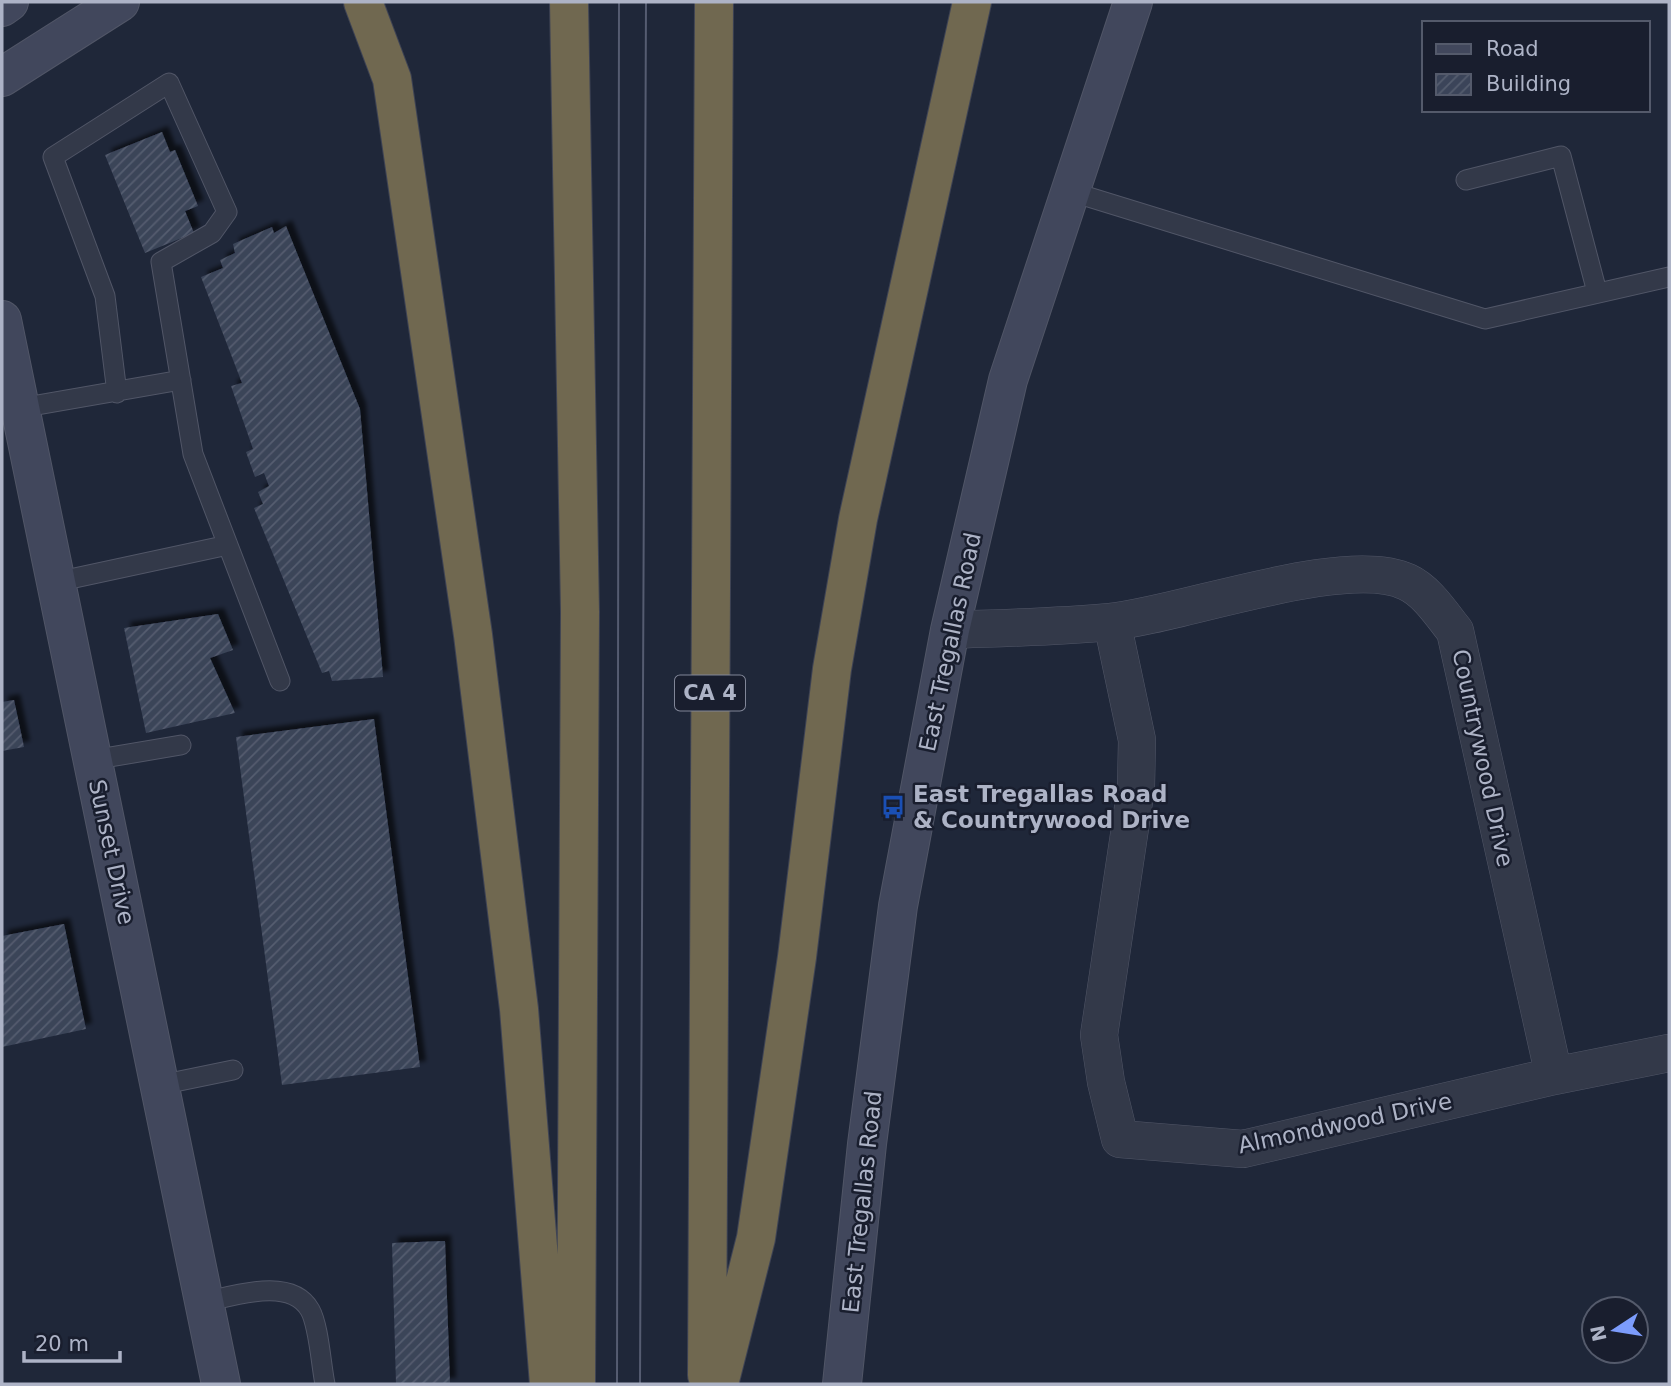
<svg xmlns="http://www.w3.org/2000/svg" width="1671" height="1386" font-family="'DejaVu Sans',sans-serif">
	<defs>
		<pattern id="building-hatch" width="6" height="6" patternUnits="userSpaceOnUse" patternTransform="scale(1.75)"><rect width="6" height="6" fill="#3b4459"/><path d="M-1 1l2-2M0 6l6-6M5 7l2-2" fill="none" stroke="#555d6f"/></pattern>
		<filter id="shadow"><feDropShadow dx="6" dy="-6" stdDeviation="2" flood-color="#0009"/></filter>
	</defs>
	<rect width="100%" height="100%" fill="#1f2739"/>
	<!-- building -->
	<path fill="url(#building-hatch)" filter="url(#shadow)" d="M 162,132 L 170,152 L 175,150 L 198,206 L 185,211 L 194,233 L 145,253 L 105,155 Z
		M 286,226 L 360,409 L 383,677 L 332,681 L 329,671 L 322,673 L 254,508 L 263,504 L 258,492 L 269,486 L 264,473 L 255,477 L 246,452 L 253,449 L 231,386 L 242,383 L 201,277 L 223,268 L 220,260 L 235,253 L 233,244 L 272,227 L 274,233 Z
		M 218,614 L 233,650 L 210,658 L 235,713 L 146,733 L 124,628 Z
		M 14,700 L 24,747 L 2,751 L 2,702 Z
		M 374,719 L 420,1067 L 282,1085 L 236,737 Z
		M 64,924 L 86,1029 L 2,1047 L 2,936 Z
		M 445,1241 L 450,1384 L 396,1384 L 392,1243 Z"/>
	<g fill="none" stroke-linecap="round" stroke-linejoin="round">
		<!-- lane casing -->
		<g stroke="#515667" stroke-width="21">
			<path id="lane" d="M 1466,180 L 1561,156 L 1597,292
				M 1069,191 L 1485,319 L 1669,277
				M 117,393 L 105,296 L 53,157 L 169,83 L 227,212 L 212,233 L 161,262 L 193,454 L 280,681
				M 20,408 L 181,380
				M 56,582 L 228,545
				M 92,760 L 181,745
				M 160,1085 L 233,1070
				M 204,1302 C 234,1296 291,1276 310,1310 C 319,1326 321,1365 325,1384"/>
		</g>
		<!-- street casing -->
		<g stroke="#515667" stroke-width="38">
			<path id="street" d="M 1112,622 L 1137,740 L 1136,788 L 1099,1035 L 1106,1082 L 1120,1139 L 1243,1149 L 1554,1076 L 1669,1053
				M 950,630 C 1003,628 1057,627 1110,622 C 1181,615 1346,553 1407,582 C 1427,591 1442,615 1455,631 L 1554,1076"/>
		</g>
		<!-- secondary casing -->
		<g stroke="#515667" stroke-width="40">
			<path id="secondary" d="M 2,7 L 9,2
				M 2,77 L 120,2
				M 2,320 L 221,1384
				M 842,1384 L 867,1144 L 898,906 L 950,630 L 1008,380 L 1133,2"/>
		</g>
		<!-- highway casing -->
		<g stroke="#3e4354" stroke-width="40">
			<path id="highway" d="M 363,2 L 392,79 L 473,635 L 519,1009 L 549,1384
				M 569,2 L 580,612 L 576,1384
				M 707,1375 L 714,2
				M 719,1384 L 756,1238 L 797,957 L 832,669 L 858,519 L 972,2"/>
		</g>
		<!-- lane -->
		<use href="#lane" stroke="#333949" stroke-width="19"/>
		<!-- street -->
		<use href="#street" stroke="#333949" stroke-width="37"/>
		<!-- secondary -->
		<use href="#secondary" stroke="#41475c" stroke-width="38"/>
		<!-- highway -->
		<use href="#highway" stroke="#706850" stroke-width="38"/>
		<!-- tram -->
		<path stroke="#555c71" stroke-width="2" d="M 617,1384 L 619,2
			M 640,1384 L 646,2"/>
	</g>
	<!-- icons -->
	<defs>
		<g id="bus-bare" transform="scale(1.89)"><path d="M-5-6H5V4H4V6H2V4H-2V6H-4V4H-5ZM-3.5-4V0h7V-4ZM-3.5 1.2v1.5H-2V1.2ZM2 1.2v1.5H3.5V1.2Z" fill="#1a4fb4" stroke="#191e2e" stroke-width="2.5" paint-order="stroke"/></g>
	</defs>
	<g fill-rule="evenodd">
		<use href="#bus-bare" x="893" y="807"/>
	</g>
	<g text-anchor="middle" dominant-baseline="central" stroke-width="5" stroke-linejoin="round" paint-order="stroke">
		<!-- shield labels -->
		<rect fill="#191e2e" stroke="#818698" stroke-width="2" x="675" y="675.5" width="70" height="35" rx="5"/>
		<g font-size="21" font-weight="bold" fill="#adb3c6">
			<text x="710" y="693">CA 4</text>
		</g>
		<!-- street labels -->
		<g font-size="23" fill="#adb3c6" stroke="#191e2e">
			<text transform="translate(950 642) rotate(-78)">East Tregallas Road</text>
			<text transform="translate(1483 758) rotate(78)">Countrywood Drive</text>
			<text transform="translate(112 852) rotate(78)">Sunset Drive</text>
			<text transform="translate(1345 1123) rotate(-12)">Almondwood Drive</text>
			<text transform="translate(862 1202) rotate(-84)">East Tregallas Road</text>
		</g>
		<!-- poi labels -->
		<g font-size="23" font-weight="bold" fill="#adb3c6" stroke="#191e2e" text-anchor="start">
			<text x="913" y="794">East Tregallas Road<tspan x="913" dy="26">&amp; Countrywood Drive</tspan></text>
		</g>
	</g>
	<!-- border -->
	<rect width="1671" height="1386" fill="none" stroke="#adb3c6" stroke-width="7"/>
	<!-- legend -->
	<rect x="1422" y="21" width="228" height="91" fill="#191e2e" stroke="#545a6b" stroke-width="2"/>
	<rect x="1436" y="44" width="35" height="10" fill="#41475c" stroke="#545a6b" stroke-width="2"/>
	<text x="1486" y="56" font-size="21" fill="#adb3c6">Road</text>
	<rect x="1436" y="74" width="35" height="21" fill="url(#building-hatch)" stroke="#545a6b" stroke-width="2"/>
	<text x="1486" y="91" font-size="21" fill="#adb3c6">Building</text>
	<!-- north arrow -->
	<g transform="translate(1615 1330) rotate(258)"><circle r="33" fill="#191e2e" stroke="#545a6b" stroke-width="2"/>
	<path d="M0-5L12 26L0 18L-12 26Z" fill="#7c9cfc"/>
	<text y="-10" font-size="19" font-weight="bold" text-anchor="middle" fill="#adb3c6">N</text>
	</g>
	<!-- scale -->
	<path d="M24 1351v10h96v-10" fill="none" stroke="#adb3c6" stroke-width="3.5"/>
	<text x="35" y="1351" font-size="21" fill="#adb3c6" stroke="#191e2e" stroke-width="5" paint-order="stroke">20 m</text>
</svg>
